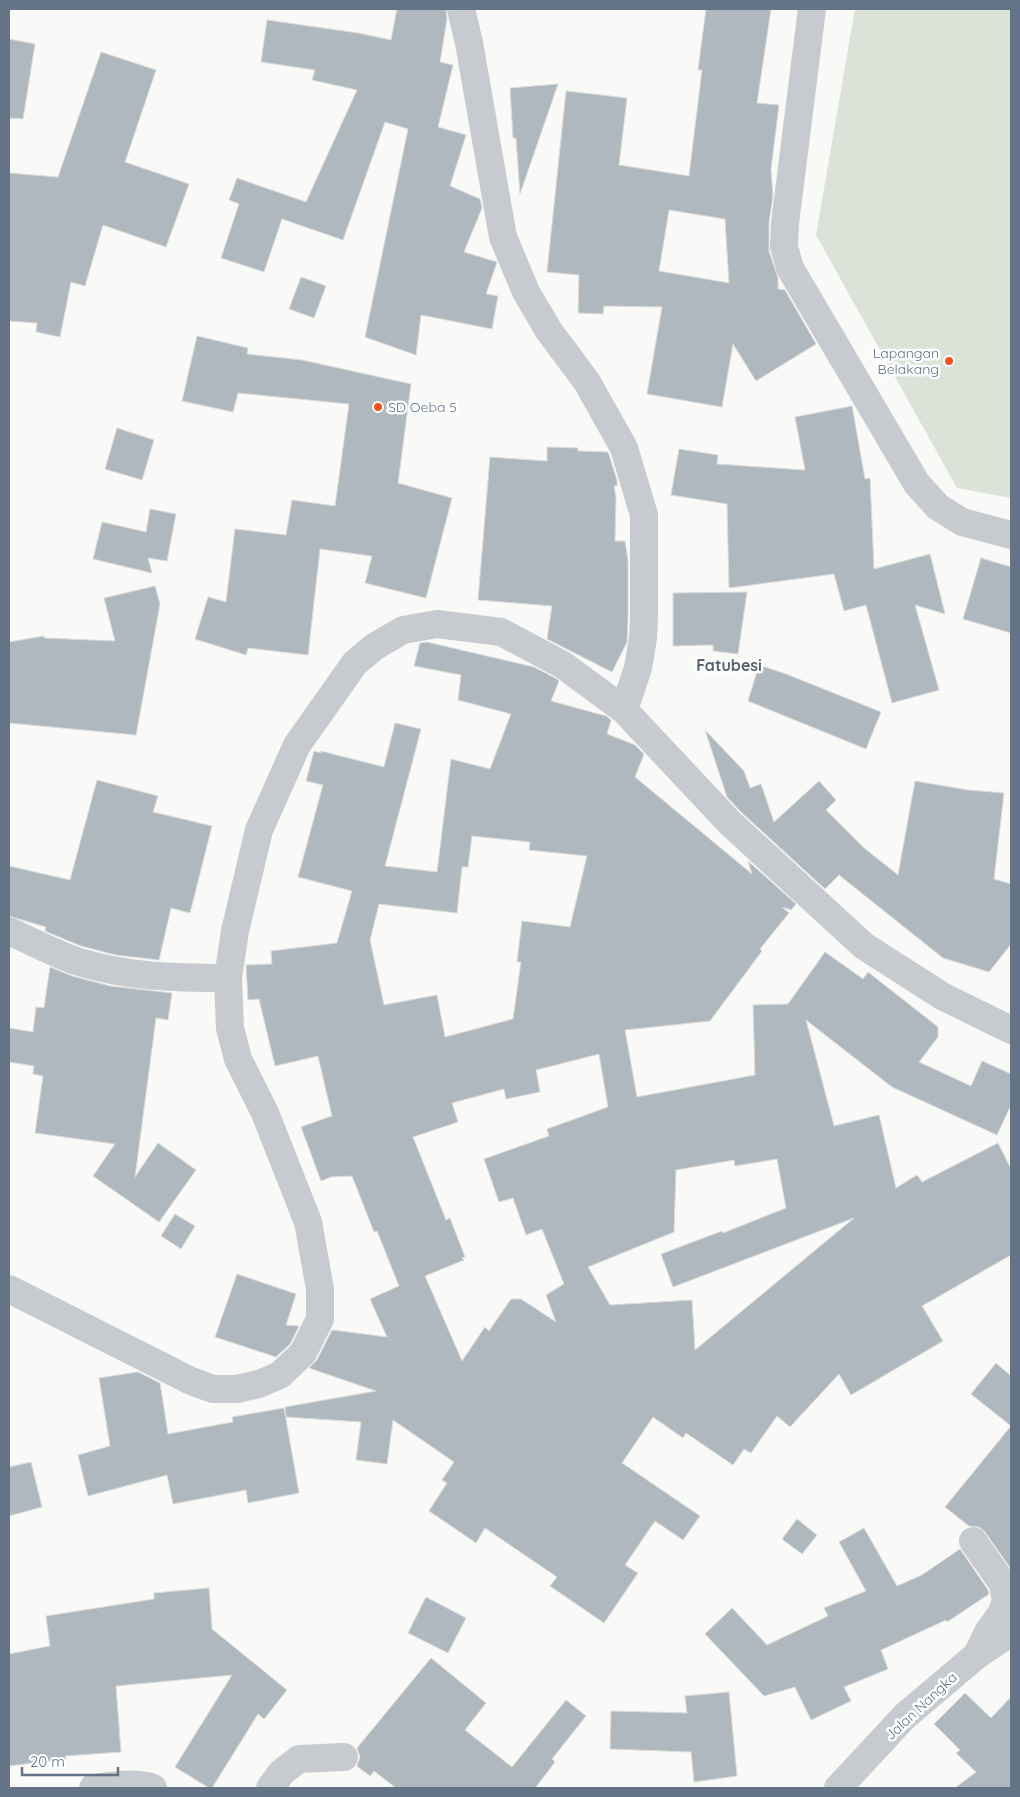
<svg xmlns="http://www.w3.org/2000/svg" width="1020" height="1797" font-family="Quicksand,sans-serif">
	<rect width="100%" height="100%" fill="#f9f9f7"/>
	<!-- green -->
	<path fill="#dbe2d7" d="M 855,9 L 1011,9 L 1011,498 L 957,488 L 816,235 Z"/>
	<!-- building -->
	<path fill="#afb8bf" stroke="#dbdbd9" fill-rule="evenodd" d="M 397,9 L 446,9 L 447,19 L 440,62 L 453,65 L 438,127 L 466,135 L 450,186 L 480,199 L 482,208 L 464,252 L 497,262 L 486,294 L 498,296 L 492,329 L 421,315 L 416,355 L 365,337 L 408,129 L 385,122 L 343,240 L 282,219 L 264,272 L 221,258 L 239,204 L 229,200 L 237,178 L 306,202 L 357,90 L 312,80 L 315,70 L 261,62 L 267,20 L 358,33 L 391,40 Z
		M 706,9 L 771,9 L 757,103 L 779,105 L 771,169 L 773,196 L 769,222 L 769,251 L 778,278 L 778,289 L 785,290 L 816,344 L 756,381 L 733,344 L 722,407 L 647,394 L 662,307 L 604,306 L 603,314 L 578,313 L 579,275 L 547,272 L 566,91 L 627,98 L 619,165 L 689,176 L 702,70 L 698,70 ZM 669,210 L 725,219 L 729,283 L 659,271 Z
		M 9,39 L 35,44 L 23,119 L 9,118 Z
		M 101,52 L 156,70 L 125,162 L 189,184 L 166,247 L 103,225 L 85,286 L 71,282 L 60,337 L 36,332 L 37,323 L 9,321 L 9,173 L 58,177 Z
		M 558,84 L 520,194 L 516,138 L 513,138 L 510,88 Z
		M 301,277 L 326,286 L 314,318 L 289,309 Z
		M 197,336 L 248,348 L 247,354 L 302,360 L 411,384 L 398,483 L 452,498 L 426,598 L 365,583 L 372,556 L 320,549 L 308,655 L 248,648 L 246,655 L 195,639 L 208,597 L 226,602 L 235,529 L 286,535 L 292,500 L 335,506 L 349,404 L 238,393 L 233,412 L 182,401 Z
		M 852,406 L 865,479 L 870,478 L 874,569 L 930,554 L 945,614 L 915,605 L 939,690 L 892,703 L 866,605 L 844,611 L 834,574 L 729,588 L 727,504 L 671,495 L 679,449 L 718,455 L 717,464 L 805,470 L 795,417 Z
		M 117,428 L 154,440 L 142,480 L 105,469 Z
		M 547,447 L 578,448 L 578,451 L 608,452 L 617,480 L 617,486 L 614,486 L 616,497 L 615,541 L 625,541 L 628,561 L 628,618 L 627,642 L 612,672 L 547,639 L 552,606 L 478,600 L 490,457 L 547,461 Z
		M 150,509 L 176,514 L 167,561 L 148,558 L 152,573 L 93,559 L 102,522 L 146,532 Z
		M 981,558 L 1011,567 L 1011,633 L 963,619 Z
		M 155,586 L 160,604 L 136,735 L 9,723 L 9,642 L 44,636 L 44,638 L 115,641 L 104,598 Z
		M 747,592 L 738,654 L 713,651 L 713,645 L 673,646 L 673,593 Z
		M 427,642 L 534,667 L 555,678 L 559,681 L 551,701 L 606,716 L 611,720 L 607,734 L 635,745 L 644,754 L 635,777 L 752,874 L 748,861 L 796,904 L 791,910 L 782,907 L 789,913 L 760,949 L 762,951 L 710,1021 L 625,1030 L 637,1097 L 755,1075 L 753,1005 L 788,1004 L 825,952 L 863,979 L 868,972 L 938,1027 L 938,1037 L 919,1062 L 971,1086 L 982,1061 L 1011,1074 L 1011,1105 L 997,1135 L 892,1087 L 806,1020 L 834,1126 L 879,1115 L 896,1188 L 917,1175 L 922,1182 L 998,1143 L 1011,1169 L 1011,1255 L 922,1306 L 943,1341 L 851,1395 L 839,1374 L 790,1427 L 777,1416 L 751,1453 L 744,1449 L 733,1465 L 686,1433 L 683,1438 L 653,1417 L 622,1463 L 700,1516 L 683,1540 L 655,1521 L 625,1565 L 638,1573 L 604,1623 L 550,1586 L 557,1577 L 485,1528 L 476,1543 L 429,1511 L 447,1483 L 442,1480 L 454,1462 L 393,1420 L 387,1464 L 356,1460 L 361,1422 L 286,1417 L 285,1407 L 376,1391 L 309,1368 L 317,1360 L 332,1330 L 387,1337 L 370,1299 L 399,1286 L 377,1231 L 374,1232 L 352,1176 L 331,1177 L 321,1181 L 301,1127 L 332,1116 L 318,1056 L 275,1066 L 259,999 L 248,1000 L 246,965 L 272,964 L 271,951 L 337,943 L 352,891 L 298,877 L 323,785 L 306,781 L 314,751 L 321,753 L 321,751 L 384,767 L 395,723 L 421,729 L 385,866 L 437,872 L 451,759 L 490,769 L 511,714 L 458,700 L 461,675 L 414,666 L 420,643 ZM 472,836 L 530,842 L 529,850 L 587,856 L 570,927 L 522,921 L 517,962 L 521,962 L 513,1019 L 445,1037 L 437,995 L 384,1005 L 370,940 L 379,904 L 457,913 L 462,867 L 468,867 ZM 599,1054 L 608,1107 L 547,1129 L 549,1136 L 484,1159 L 499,1202 L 513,1198 L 526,1235 L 542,1229 L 564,1284 L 546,1295 L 556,1322 L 521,1299 L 511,1299 L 489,1331 L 485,1327 L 462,1361 L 425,1276 L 464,1260 L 462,1258 L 465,1257 L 450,1218 L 446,1220 L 413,1137 L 458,1122 L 452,1103 L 504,1089 L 506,1099 L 540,1092 L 536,1070 ZM 777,1159 L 786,1208 L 723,1233 L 722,1231 L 661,1254 L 673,1287 L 854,1218 L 695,1350 L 692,1300 L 610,1305 L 588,1267 L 674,1232 L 676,1170 L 734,1160 L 735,1166 Z
		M 759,665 L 786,674 L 881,712 L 866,749 L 748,701 Z
		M 705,730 L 744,771 L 750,788 L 761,784 L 774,822 L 819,781 L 836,800 L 826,810 L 864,848 L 898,875 L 915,781 L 968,790 L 1004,793 L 994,879 L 1011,884 L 1011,944 L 989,972 L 943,958 L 839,875 L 825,889 L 741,812 L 727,797 Z
		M 97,780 L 158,796 L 153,812 L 212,826 L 190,913 L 171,908 L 159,960 L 116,955 L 81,946 L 45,931 L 46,927 L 9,916 L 9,866 L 70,880 Z
		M 50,967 L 72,976 L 110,986 L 172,993 L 168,1020 L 156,1018 L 135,1177 L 158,1143 L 196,1170 L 159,1222 L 93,1176 L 115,1144 L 35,1133 L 43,1076 L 33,1074 L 34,1066 L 9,1062 L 9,1028 L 33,1032 L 36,1007 L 44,1008 Z
		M 175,1214 L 195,1226 L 181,1249 L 161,1236 Z
		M 237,1274 L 296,1294 L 286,1325 L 299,1326 L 290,1344 L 276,1357 L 215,1337 Z
		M 996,1363 L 1011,1376 L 1011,1569 L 985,1532 L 979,1527 L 969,1526 L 945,1507 L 1011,1426 L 971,1394 Z
		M 138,1372 L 160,1383 L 168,1434 L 233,1422 L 232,1417 L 284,1408 L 299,1493 L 248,1503 L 246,1490 L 173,1504 L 167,1475 L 88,1496 L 78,1455 L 110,1446 L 99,1378 Z
		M 31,1462 L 42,1507 L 9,1516 L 9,1467 Z
		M 797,1519 L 817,1535 L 802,1554 L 782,1539 Z
		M 864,1528 L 897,1586 L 922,1575 L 960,1549 L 988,1590 L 989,1594 L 947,1622 L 946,1620 L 881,1650 L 888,1669 L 844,1687 L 851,1701 L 811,1720 L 795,1687 L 764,1696 L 705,1634 L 732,1608 L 767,1645 L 828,1616 L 824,1608 L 866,1591 L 839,1542 Z
		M 209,1588 L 212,1629 L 287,1690 L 264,1719 L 258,1714 L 212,1788 L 209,1788 L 175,1767 L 232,1675 L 116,1686 L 121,1752 L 65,1756 L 66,1759 L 9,1766 L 9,1654 L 50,1646 L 46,1616 L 154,1599 L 154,1593 Z
		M 426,1597 L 466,1618 L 448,1653 L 408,1633 Z
		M 431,1658 L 486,1703 L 465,1730 L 512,1767 L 566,1700 L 586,1716 L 552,1759 L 555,1762 L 536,1787 L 538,1788 L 396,1788 L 374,1771 L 370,1776 L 357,1766 L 360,1757 L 357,1748 Z
		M 729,1692 L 737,1776 L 694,1782 L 691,1752 L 610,1749 L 611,1711 L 687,1713 L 685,1696 Z
		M 965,1693 L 991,1718 L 1011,1697 L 1011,1788 L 955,1788 L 976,1772 L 956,1753 L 960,1750 L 934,1724 Z"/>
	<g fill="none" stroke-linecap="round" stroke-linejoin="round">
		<!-- minor -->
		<path stroke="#c7cbcf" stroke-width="28" d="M 461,9 L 469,43 L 503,237 L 526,292 L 549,331 L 587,382 L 624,448 L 644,515 L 644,618 L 643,638 L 638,668 L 624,710
			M 812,9 L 785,223 L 784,247 L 790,268 L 917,484 L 938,507 L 962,522 L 1011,535
			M 9,931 C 31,941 53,953 76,961 C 125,977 177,978 228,978
			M 9,1289 L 191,1381 L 213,1389 L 237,1389 L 259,1384 L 280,1375 L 303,1353 L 320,1319 L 320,1289 L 308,1222 L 265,1113 L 238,1059 L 230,1028 L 228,978 L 235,931 L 259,830 L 297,745 L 355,663 L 374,647 L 403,630 L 437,624 L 501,632 L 563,665 L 624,710 L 730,823 L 864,946 L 942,996 L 1011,1030
			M 973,1541 L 1003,1584 L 1006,1601 L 1001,1614 L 988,1632 L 977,1655
			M 270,1788 L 282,1772 L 299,1759 L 344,1757"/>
		<!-- tertiary -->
		<path stroke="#c7cbcf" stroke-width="28" d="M 93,1788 C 112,1786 136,1781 153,1788
			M 838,1788 L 905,1716 L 977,1655 L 1011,1632"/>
	</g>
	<!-- markers -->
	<g fill="#f3541d" stroke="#fff" stroke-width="2">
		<circle cx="949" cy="361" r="5"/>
		<circle cx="378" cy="407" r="5"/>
	</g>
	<g text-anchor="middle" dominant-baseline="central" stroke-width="5" stroke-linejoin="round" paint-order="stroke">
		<!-- poi labels -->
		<g font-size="14" fill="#627485" stroke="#fff" text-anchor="end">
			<text x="939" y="353">Lapangan<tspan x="939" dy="16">Belakang</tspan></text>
			<text x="388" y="407" text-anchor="start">SD Oeba 5</text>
		</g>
		<!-- street labels -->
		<g font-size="14" fill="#627485" stroke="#fff">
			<text transform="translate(921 1706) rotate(-43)">Jalan Nangka</text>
		</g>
		<!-- quarter labels -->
		<g font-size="16" font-weight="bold" fill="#54636f" stroke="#fff">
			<text x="729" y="665">Fatubesi</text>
		</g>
	</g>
	<!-- border -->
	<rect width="1020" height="1797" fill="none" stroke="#627485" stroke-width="20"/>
	<!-- scale -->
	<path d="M22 1767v8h96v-8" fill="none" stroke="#627485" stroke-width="2.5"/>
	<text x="30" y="1767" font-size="15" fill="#627485" stroke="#ffffff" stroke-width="4" paint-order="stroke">20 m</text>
</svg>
